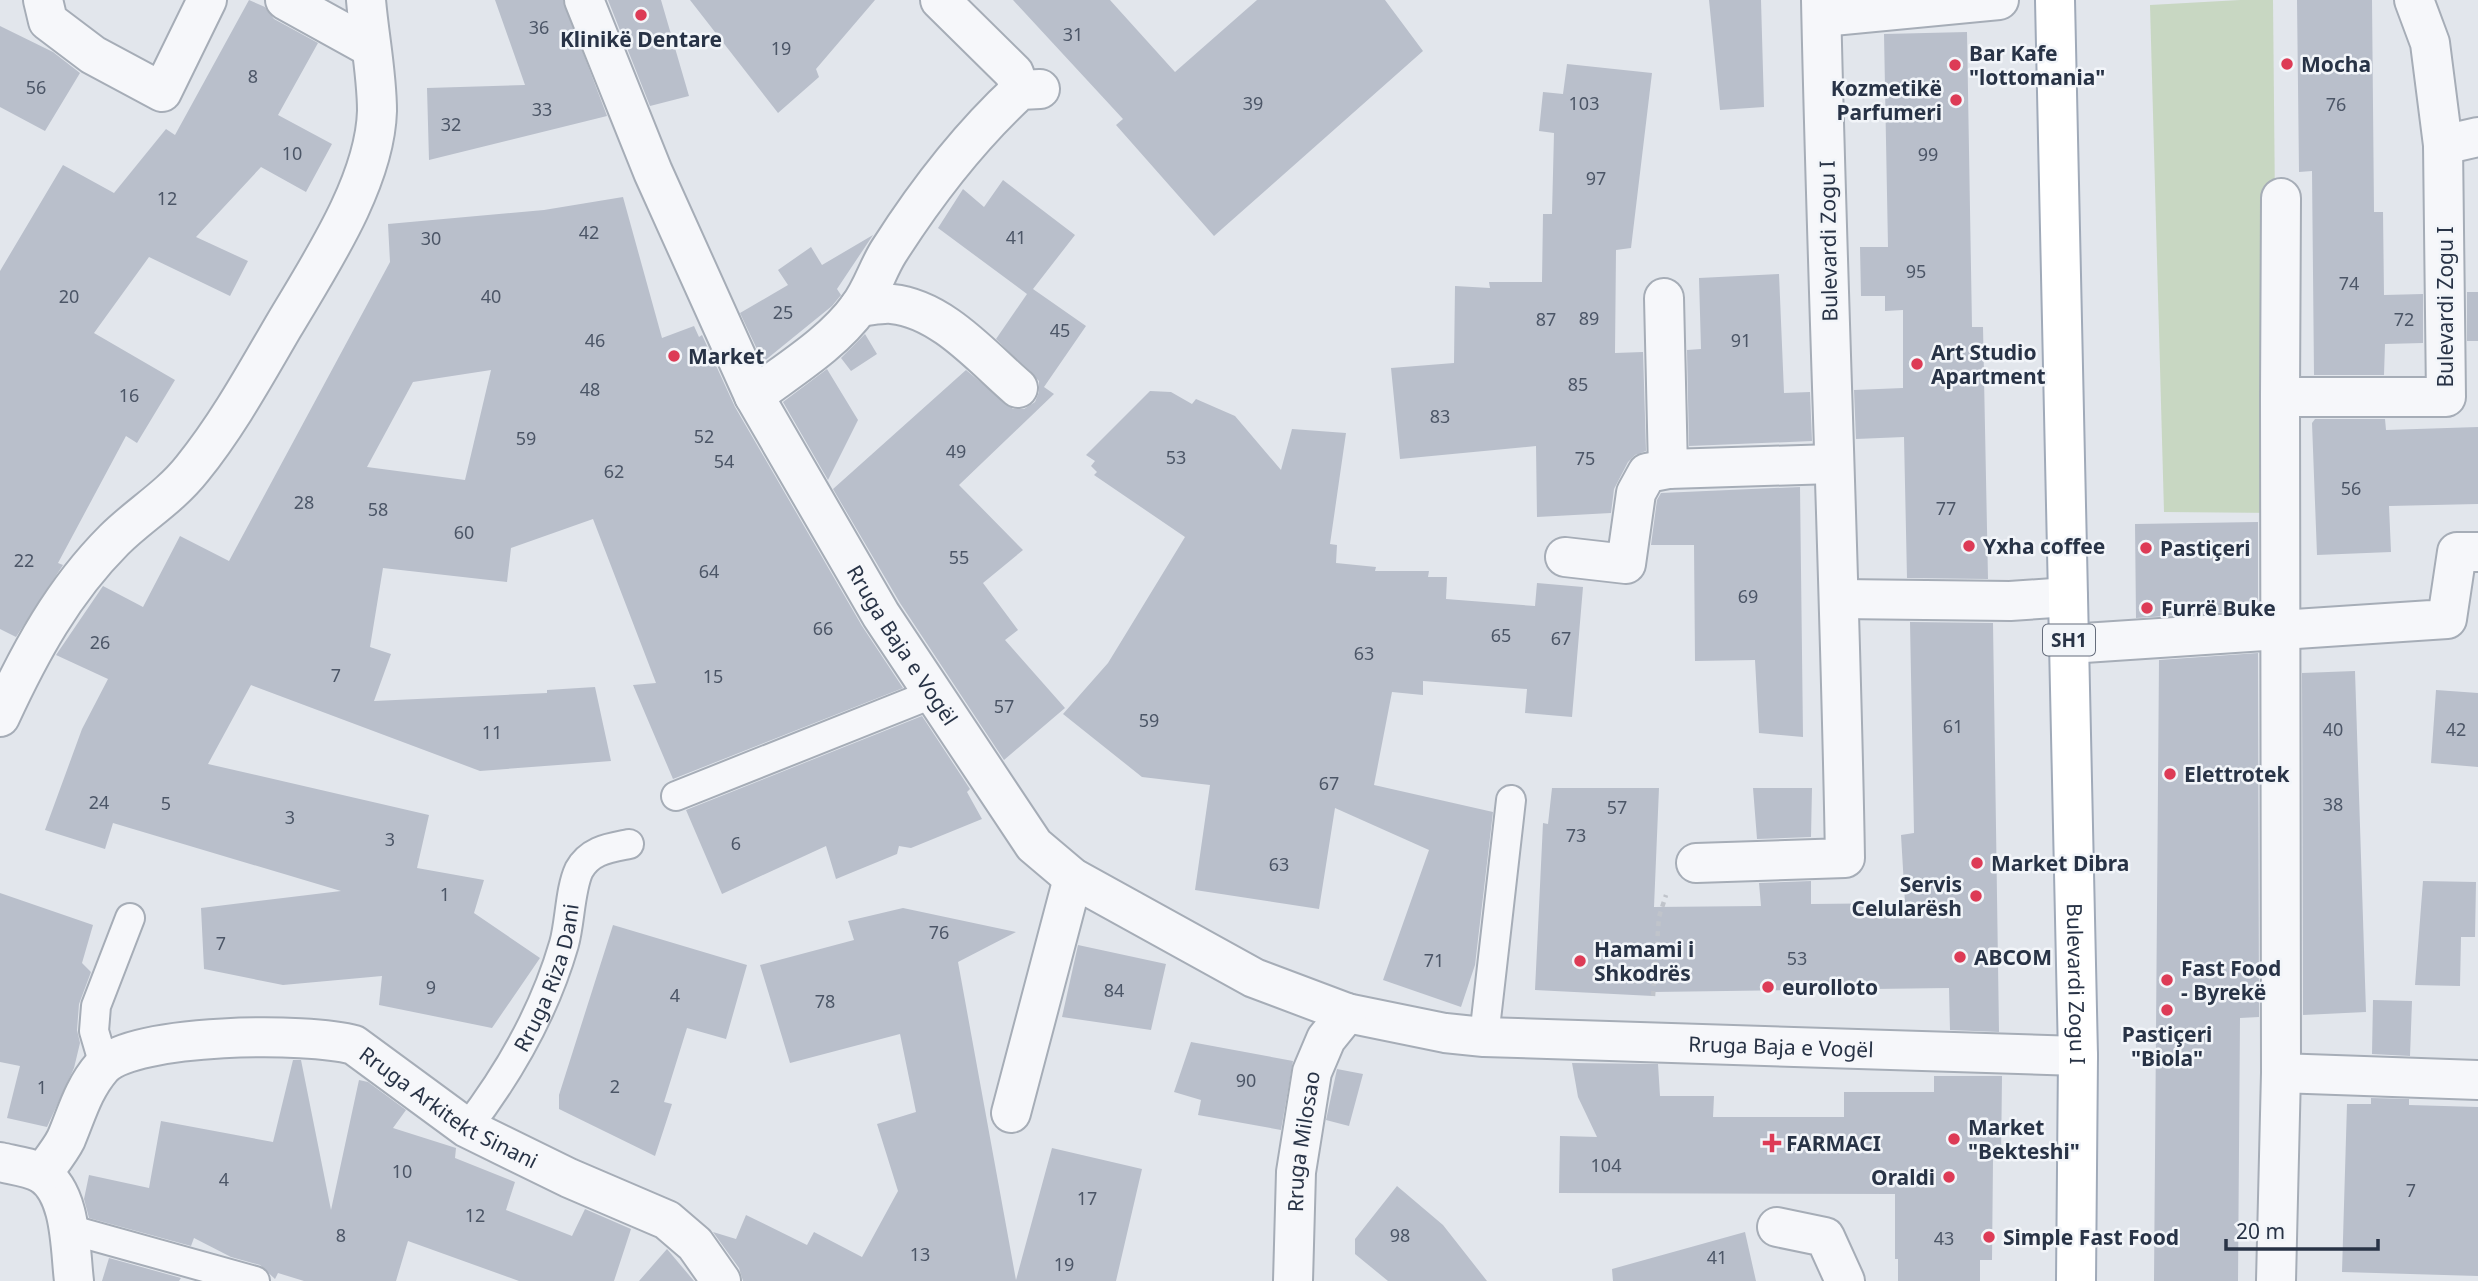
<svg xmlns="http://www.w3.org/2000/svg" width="2478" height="1281" font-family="'Noto Sans',sans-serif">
	<rect width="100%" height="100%" fill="#e2e6ec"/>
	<!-- green -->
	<path fill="#c8d7c2" d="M 2240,0 L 2273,0 L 2278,513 L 2164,512 L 2150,5 Z"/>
	<!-- building -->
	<path fill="#b9bfcb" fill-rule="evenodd" d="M 249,0 L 265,7 L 274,19 L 318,43 L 278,115 L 332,144 L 306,192 L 261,167 L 196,237 L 248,261 L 230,296 L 149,257 L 94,333 L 175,380 L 137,443 L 126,436 L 58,563 L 63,565 L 16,637 L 0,629 L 0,271 L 63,165 L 114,193 L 166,129 L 175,135 Z
		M 495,0 L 563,0 L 607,116 L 429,160 L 427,88 L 525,85 Z
		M 608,0 L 661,0 L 689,96 L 650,106 Z
		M 690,0 L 875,0 L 816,69 L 819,77 L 778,113 Z
		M 1013,0 L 1110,0 L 1175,72 L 1257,0 L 1385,0 L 1423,51 L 1214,236 L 1116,125 L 1123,119 Z
		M 1709,0 L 1761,0 L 1764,107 L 1720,110 Z
		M 2297,0 L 2372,0 L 2374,212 L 2383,212 L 2384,295 L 2423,294 L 2423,343 L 2385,344 L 2384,375 L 2314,375 L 2312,171 L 2299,172 Z
		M 0,26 L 53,52 L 80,73 L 45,131 L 0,107 Z
		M 1967,32 L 1972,327 L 1983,327 L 1988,579 L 1907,578 L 1904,437 L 1856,439 L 1854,390 L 1903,388 L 1903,310 L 1885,311 L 1885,296 L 1861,296 L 1860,247 L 1888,247 L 1884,34 Z
		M 1567,64 L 1652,73 L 1631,248 L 1616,250 L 1615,353 L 1643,352 L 1646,451 L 1635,455 L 1628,462 L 1614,489 L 1611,513 L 1537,517 L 1536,446 L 1400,459 L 1391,368 L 1454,363 L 1455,286 L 1490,288 L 1489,282 L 1542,282 L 1543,214 L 1552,214 L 1554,133 L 1539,131 L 1543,92 L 1563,94 Z
		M 1003,180 L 1075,235 L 1033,289 L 1086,326 L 1044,387 L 1054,394 L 959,485 L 1023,550 L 983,583 L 1018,630 L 1005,640 L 1065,708 L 1004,760 L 900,603 L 833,489 L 966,370 L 1013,409 L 1024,409 L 1035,402 L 1039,392 L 1039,381 L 996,339 L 1027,294 L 938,228 L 963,189 L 984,207 Z
		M 623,197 L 662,338 L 694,326 L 699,337 L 702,335 L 735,407 L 862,626 L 903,688 L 673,779 L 633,685 L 656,683 L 593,519 L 511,548 L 507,582 L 383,568 L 370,647 L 391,654 L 374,701 L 547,693 L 547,690 L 595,687 L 611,761 L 480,771 L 251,685 L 208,764 L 429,815 L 417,868 L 484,880 L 474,913 L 540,958 L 492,1028 L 379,1005 L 382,976 L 283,985 L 204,969 L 201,908 L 341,891 L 113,823 L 105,849 L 45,830 L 82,729 L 108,679 L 56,655 L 103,586 L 143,607 L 180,536 L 229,561 L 390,262 L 388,224 L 544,210 ZM 491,370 L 465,480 L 367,467 L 413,382 Z
		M 873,235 L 837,289 L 841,295 L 832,306 L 763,362 L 740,313 L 788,285 L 778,270 L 811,247 L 822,265 Z
		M 1779,274 L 1784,393 L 1810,392 L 1812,441 L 1689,446 L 1687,350 L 1701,349 L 1699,278 Z
		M 2467,292 L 2478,292 L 2478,341 L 2467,341 Z
		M 865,334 L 877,354 L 851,371 L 841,358 Z
		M 827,369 L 858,420 L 828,480 L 783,402 Z
		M 1150,391 L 1171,392 L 1192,404 L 1196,399 L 1235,416 L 1281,470 L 1292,429 L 1346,433 L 1330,544 L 1337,545 L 1336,563 L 1376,567 L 1375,571 L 1429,571 L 1428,577 L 1447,577 L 1446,599 L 1535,606 L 1537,583 L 1583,587 L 1572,717 L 1525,713 L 1527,689 L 1423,681 L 1423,695 L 1392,692 L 1374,785 L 1493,812 L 1475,965 L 1461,1007 L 1383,980 L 1429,850 L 1335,808 L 1319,909 L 1195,890 L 1210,785 L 1142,777 L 1063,714 L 1108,663 L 1185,537 L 1094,475 L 1097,472 L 1091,466 L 1095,461 L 1086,455 Z
		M 2315,419 L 2385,419 L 2386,430 L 2478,427 L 2478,504 L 2389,506 L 2391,552 L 2317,555 L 2312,423 Z
		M 1800,487 L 1803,737 L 1759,733 L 1755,660 L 1695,661 L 1694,545 L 1651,545 L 1657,500 L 1661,493 Z
		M 2258,522 L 2258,610 L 2136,618 L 2135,524 Z
		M 1910,622 L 1993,623 L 1999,1032 L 1950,1030 L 1949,988 L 1653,992 L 1653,996 L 1535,990 L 1543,823 L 1548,824 L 1552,788 L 1659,788 L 1654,907 L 1761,906 L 1759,883 L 1811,881 L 1811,904 L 1905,903 L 1901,835 L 1914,833 Z
		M 2258,653 L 2259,1017 L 2240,1018 L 2238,1281 L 2154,1281 L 2159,660 Z
		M 2355,671 L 2366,1012 L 2303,1015 L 2302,673 Z
		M 2436,690 L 2478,693 L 2478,767 L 2431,763 Z
		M 922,716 L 970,789 L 967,792 L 982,819 L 911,848 L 899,846 L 897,854 L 836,879 L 826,846 L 722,894 L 686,810 Z
		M 1753,788 L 1812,788 L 1811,837 L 1757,839 Z
		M 2423,881 L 2476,882 L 2475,937 L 2461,937 L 2460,986 L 2415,985 Z
		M 0,893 L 93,925 L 82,963 L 91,972 L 79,1004 L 77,1030 L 80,1043 L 74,1068 L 47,1127 L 7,1118 L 20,1066 L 0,1062 Z
		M 903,908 L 1016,932 L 958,962 L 1016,1280 L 1052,1148 L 1142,1169 L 1116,1281 L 743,1281 L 739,1268 L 713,1232 L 736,1239 L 746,1215 L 807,1245 L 814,1232 L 862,1257 L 898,1191 L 877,1124 L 916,1112 L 900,1034 L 790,1063 L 760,965 L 854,940 L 848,921 Z
		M 613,925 L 747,965 L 726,1039 L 687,1028 L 664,1102 L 672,1104 L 655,1156 L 559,1109 L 559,1095 Z
		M 1078,945 L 1166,964 L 1151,1030 L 1062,1017 Z
		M 2373,1000 L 2412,1001 L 2410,1056 L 2372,1054 Z
		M 1191,1042 L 1293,1061 L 1281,1130 L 1198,1115 L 1201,1100 L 1174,1092 Z
		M 293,1060 L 301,1060 L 331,1210 L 359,1080 L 368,1082 L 406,1110 L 393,1128 L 456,1148 L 455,1158 L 515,1182 L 506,1210 L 572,1236 L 585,1209 L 631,1229 L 614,1281 L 519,1281 L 408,1241 L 396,1281 L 304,1281 L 278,1273 L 275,1279 L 260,1265 L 231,1257 L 194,1238 L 191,1246 L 89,1218 L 84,1199 L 89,1175 L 149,1188 L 161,1121 L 273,1142 Z
		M 1572,1063 L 1658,1064 L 1660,1096 L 1714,1096 L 1713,1117 L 1844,1117 L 1844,1092 L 1934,1092 L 1934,1076 L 2002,1076 L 2001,1160 L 1993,1160 L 1992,1260 L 1980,1260 L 1980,1281 L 1898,1281 L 1898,1259 L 1895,1259 L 1895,1194 L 1559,1193 L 1560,1136 L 1597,1137 L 1578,1097 Z
		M 1337,1069 L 1363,1074 L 1349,1126 L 1326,1120 Z
		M 2371,1098 L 2409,1099 L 2409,1105 L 2478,1107 L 2478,1276 L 2342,1272 L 2347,1104 L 2371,1104 Z
		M 1397,1186 L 1443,1225 L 1487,1281 L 1388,1281 L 1355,1254 L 1355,1239 Z
		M 1745,1232 L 1756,1281 L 1613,1281 L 1612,1269 Z
		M 667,1249 L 694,1281 L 639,1281 Z
		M 109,1258 L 181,1278 L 179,1281 L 102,1281 Z"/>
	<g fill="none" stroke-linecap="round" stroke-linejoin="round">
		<!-- lane casing -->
		<g stroke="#a6adb7" stroke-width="32">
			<g id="lane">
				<path d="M 676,796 L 932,694"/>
				<path d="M 1484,1037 L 1511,800"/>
				<path d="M 104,1065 L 94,1031 L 96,1006 L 130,918"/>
				<path id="s1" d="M 467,1128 C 510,1072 544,1013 564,944 C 570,923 570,889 579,870 C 590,850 609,848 629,844"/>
				<path d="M 68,1229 L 255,1281"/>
			</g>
		</g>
		<!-- street casing -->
		<g stroke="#a6adb7" stroke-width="42">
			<g id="street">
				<path d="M 43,0 L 48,21 L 93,55 L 162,92 L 207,0"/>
				<path d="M 285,0 L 370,47"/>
				<path id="s2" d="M 584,0 L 653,172 L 754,396 L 881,615 L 1034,845 L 1073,878 L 1254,978 L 1347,1013 L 1445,1033 L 1484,1037 L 2078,1056"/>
				<path d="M 940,0 L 1014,73 L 1020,90"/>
				<path d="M 1822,17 L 1999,0"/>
				<path d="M 2443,145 L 2478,137"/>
				<path d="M 2281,198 L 2280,397 L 2446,397 L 2443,145 L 2430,43 L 2414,0"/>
				<path d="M 1664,298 L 1668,469"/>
				<path d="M 859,307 C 870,306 882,303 892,304 C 942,309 982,357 1018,388"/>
				<path d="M 754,396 C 790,369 833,343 859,307 C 872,290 878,268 889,251 C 926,193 969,137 1020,90 L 1040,89"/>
				<path d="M 1565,557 L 1626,564 L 1636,493 L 1647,473 L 1668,469 L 1833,464"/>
				<path d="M 1841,599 L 2010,601 L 2068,597"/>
				<path d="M 2069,644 L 2447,619 L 2457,552 L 2478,552"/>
				<path d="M 0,717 C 30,652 63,591 114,540 C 139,515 169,498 192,469 C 227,426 255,375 283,327 C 319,266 375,183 377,111 C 377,74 369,36 366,0"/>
				<path d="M 1696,863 L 1845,858 C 1840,572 1827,286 1821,0"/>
				<path d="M 2281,1073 L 2478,1080"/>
				<path d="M 1011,1113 L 1073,878"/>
				<path d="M 0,1162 C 12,1165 31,1167 42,1174 C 72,1194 70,1249 74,1281"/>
				<path id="s3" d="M 42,1174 C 50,1163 60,1151 66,1139 C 77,1113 83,1089 102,1067 C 133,1033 310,1032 354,1045 L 467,1128 L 569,1178 L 667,1220 L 695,1244 L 721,1281"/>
				<path d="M 1777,1227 L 1825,1237 L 1845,1281"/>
				<path id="s4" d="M 1293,1281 L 1296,1172 L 1312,1072 L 1326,1039 L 1347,1013"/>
				<path d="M 2276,1281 L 2281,1073 L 2280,397"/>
			</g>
		</g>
		<!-- primary casing -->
		<g stroke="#a0aab9" stroke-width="42">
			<g id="primary">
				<path id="s5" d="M 2055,0 L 2078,1056 L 2076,1281"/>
			</g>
		</g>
		<!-- path -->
		<path stroke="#c0c4cb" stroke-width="4.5" stroke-dasharray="5 5" stroke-linecap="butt" d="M 1653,996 L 1659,917 L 1666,895"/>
		<!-- lane -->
		<use href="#lane" stroke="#f6f7fa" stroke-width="28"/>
		<!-- street -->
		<use href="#street" stroke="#f6f7fa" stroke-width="38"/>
		<!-- primary -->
		<use href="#primary" stroke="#fff" stroke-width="38"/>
	</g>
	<!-- markers -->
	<g fill="#dd3b56" stroke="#f2f5f9" stroke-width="2.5">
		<circle cx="641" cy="15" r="7"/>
		<circle cx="2287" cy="64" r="7"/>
		<circle cx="1955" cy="65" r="7"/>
		<circle cx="1956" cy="100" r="7"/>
		<circle cx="674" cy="356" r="7"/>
		<circle cx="1917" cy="364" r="7"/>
		<circle cx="1969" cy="546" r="7"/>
		<circle cx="2146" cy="548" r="7"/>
		<circle cx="2147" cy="608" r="7"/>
		<circle cx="2170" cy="774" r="7"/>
		<circle cx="1977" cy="863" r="7"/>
		<circle cx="1976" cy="896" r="7"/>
		<circle cx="1960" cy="957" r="7"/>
		<circle cx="1580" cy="961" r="7"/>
		<circle cx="2167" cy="980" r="7"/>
		<circle cx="1768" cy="987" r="7"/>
		<circle cx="2167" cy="1010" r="7"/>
		<circle cx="1954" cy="1139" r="7"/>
		<path d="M1768.5 1132.5h7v7h7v7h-7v7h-7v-7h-7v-7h7z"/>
		<circle cx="1949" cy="1177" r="7"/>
		<circle cx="1989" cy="1237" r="7"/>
	</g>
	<g text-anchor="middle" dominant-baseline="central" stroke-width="5" stroke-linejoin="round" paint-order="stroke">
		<!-- number labels -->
		<g font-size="18" fill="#4c5667">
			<text x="539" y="27">36</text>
			<text x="1073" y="34">31</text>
			<text x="781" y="48">19</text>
			<text x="253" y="76">8</text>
			<text x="36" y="87">56</text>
			<text x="1253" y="103">39</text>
			<text x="1584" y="103">103</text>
			<text x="2336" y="104">76</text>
			<text x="542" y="109">33</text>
			<text x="451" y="124">32</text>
			<text x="292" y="153">10</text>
			<text x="1928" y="154">99</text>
			<text x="1596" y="178">97</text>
			<text x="167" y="198">12</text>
			<text x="589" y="232">42</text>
			<text x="1016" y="237">41</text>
			<text x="431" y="238">30</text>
			<text x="1916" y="271">95</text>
			<text x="2349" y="283">74</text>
			<text x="69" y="296">20</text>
			<text x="491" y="296">40</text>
			<text x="783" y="312">25</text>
			<text x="1589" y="318">89</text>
			<text x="1546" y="319">87</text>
			<text x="2404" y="319">72</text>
			<text x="1060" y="330">45</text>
			<text x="595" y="340">46</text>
			<text x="1741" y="340">91</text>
			<text x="1578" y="384">85</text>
			<text x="590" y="389">48</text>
			<text x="129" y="395">16</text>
			<text x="1440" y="416">83</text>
			<text x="704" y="436">52</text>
			<text x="526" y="438">59</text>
			<text x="956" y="451">49</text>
			<text x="1176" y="457">53</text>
			<text x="1585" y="458">75</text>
			<text x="724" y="461">54</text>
			<text x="614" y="471">62</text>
			<text x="2351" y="488">56</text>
			<text x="304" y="502">28</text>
			<text x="1946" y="508">77</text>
			<text x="378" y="509">58</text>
			<text x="464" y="532">60</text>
			<text x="959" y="557">55</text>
			<text x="24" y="560">22</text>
			<text x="709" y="571">64</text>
			<text x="1748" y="596">69</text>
			<text x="823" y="628">66</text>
			<text x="1501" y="635">65</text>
			<text x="1561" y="638">67</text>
			<text x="100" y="642">26</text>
			<text x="1364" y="653">63</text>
			<text x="336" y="675">7</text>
			<text x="713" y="676">15</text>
			<text x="1004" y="706">57</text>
			<text x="1149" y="720">59</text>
			<text x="1953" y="726">61</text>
			<text x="2333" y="729">40</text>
			<text x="2456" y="729">42</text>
			<text x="492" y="732">11</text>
			<text x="1329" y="783">67</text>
			<text x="99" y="802">24</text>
			<text x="166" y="803">5</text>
			<text x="2333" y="804">38</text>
			<text x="1617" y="807">57</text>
			<text x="290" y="817">3</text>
			<text x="1576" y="835">73</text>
			<text x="390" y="839">3</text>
			<text x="736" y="843">6</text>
			<text x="1279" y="864">63</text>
			<text x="445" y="894">1</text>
			<text x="939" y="932">76</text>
			<text x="221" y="943">7</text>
			<text x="1797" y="958">53</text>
			<text x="1434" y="960">71</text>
			<text x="431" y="987">9</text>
			<text x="1114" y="990">84</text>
			<text x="675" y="995">4</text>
			<text x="825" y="1001">78</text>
			<text x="1246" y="1080">90</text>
			<text x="615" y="1086">2</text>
			<text x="42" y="1087">1</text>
			<text x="1606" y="1165">104</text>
			<text x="402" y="1171">10</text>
			<text x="224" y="1179">4</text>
			<text x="2411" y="1190">7</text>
			<text x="1087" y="1198">17</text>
			<text x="475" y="1215">12</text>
			<text x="341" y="1235">8</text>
			<text x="1400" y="1235">98</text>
			<text x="1944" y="1238">43</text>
			<text x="920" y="1254">13</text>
			<text x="1717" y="1257">41</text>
			<text x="1064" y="1264">19</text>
		</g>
		<!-- shield labels -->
		<rect fill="#f2f5f9" stroke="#656d7c" stroke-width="2" x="2043" y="624.5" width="52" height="31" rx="5"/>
		<g font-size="19" font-weight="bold" fill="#283346">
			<text x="2069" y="640">SH1</text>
		</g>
		<!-- poi labels -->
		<g font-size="21" font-weight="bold" fill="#283346" stroke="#f2f5f9" text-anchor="start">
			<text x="641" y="39" text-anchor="middle">Klinikë Dentare</text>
			<text x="1969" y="53">Bar Kafe<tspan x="1969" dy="24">"lottomania"</tspan></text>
			<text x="2301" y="64">Mocha</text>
			<text x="1942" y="88" text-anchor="end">Kozmetikë<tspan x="1942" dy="24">Parfumeri</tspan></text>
			<text x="1931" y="352">Art Studio<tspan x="1931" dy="24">Apartment</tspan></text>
			<text x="688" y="356">Market</text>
			<text x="1983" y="546">Yxha coffee</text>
			<text x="2160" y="548">Pastiçeri</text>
			<text x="2161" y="608">Furrë Buke</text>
			<text x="2184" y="774">Elettrotek</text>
			<text x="1991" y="863">Market Dibra</text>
			<text x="1962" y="884" text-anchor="end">Servis<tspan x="1962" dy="24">Celularësh</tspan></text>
			<text x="1594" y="949">Hamami i<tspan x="1594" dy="24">Shkodrës</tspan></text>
			<text x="1974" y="957">ABCOM</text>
			<text x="2181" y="968">Fast Food<tspan x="2181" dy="24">- Byrekë</tspan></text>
			<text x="1782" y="987">eurolloto</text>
			<text x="2167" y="1034" text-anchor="middle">Pastiçeri<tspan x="2167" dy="24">"Biola"</tspan></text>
			<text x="1968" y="1127">Market<tspan x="1968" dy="24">"Bekteshi"</tspan></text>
			<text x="1786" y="1143">FARMACI</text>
			<text x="1935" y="1177" text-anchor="end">Oraldi</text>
			<text x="2003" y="1237">Simple Fast Food</text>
		</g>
		<!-- street labels -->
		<g font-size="21" fill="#283346" stroke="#f2f5f9">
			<text transform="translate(1828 241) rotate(-91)">Bulevardi Zogu I</text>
			<text transform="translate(2445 307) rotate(-90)">Bulevardi Zogu I</text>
			<text stroke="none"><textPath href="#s2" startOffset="721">Rruga Baja e Vogël</textPath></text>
			<text stroke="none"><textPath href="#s1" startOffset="172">Rruga Riza Dani</textPath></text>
			<text stroke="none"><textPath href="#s5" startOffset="984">Bulevardi Zogu I</textPath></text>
			<text stroke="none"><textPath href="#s2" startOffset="1754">Rruga Baja e Vogël</textPath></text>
			<text stroke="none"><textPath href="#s3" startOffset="495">Rruga Arkitekt Sinani</textPath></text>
			<text stroke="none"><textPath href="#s4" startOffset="140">Rruga Milosao</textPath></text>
		</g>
	</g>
	<!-- scale -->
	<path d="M2226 1239v10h152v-10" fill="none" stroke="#283346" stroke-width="3.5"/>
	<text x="2236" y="1239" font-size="21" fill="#283346" stroke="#f2f5f9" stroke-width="5" paint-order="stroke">20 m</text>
</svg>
